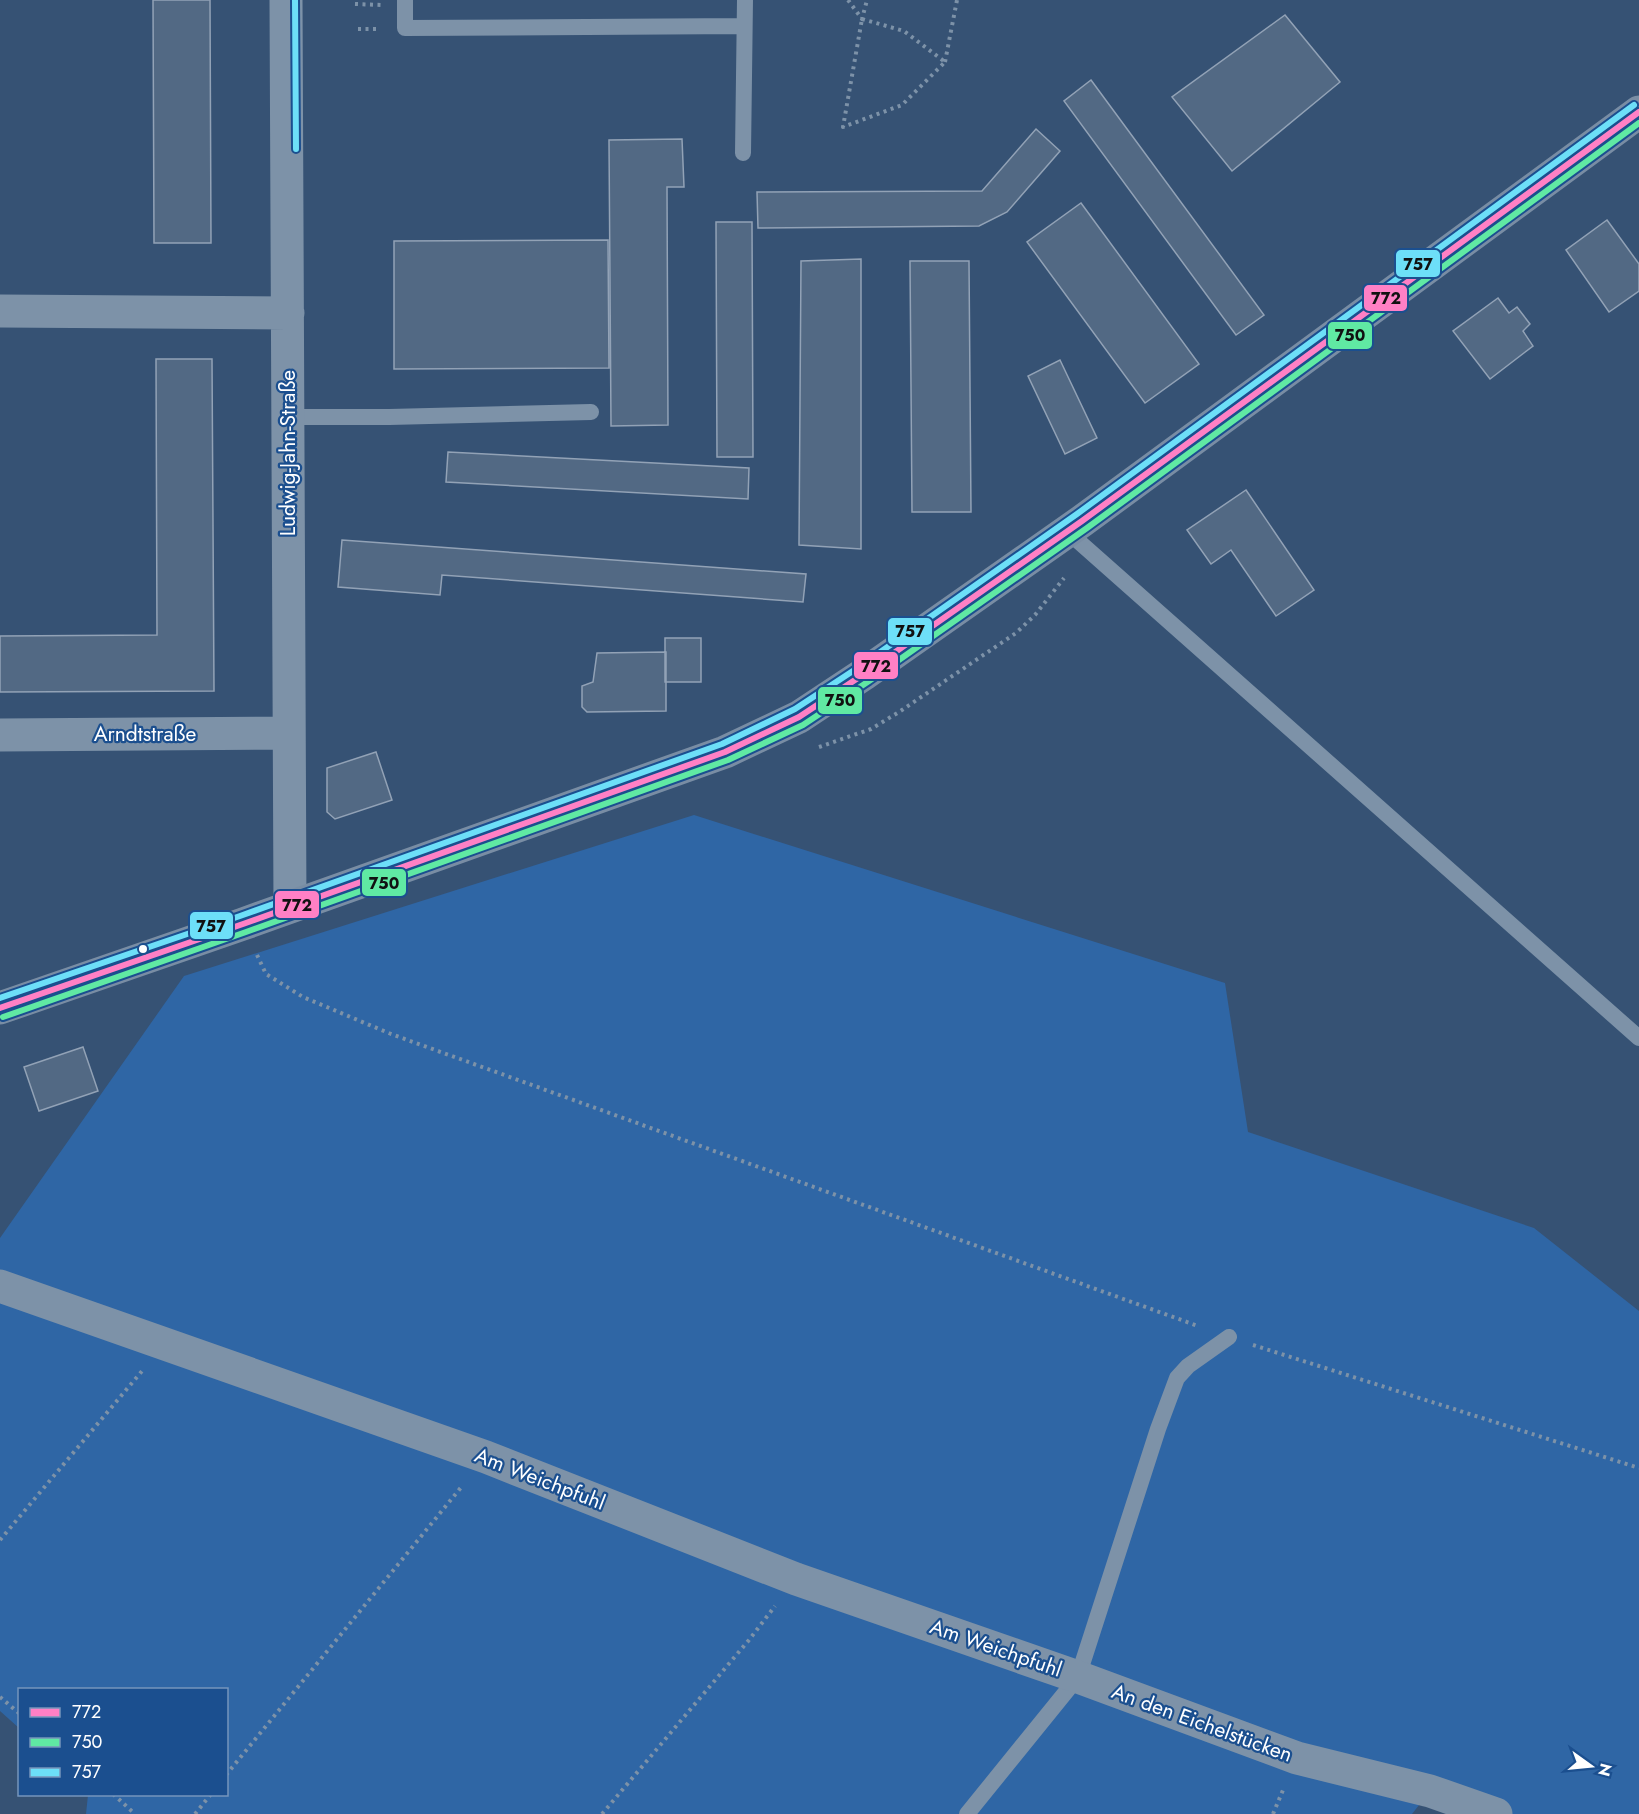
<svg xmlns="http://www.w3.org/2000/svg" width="1639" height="1814" font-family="Jost,sans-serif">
	<rect width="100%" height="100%" fill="#365274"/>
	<!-- green -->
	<path fill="#2f66a5" d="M 694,815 L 1225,983 L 1248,1132 L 1534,1228 L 1639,1311 L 1639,1814 L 1496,1814 L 1430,1791 L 1412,1814 L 86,1814 L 88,1795 L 226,1794 L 226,1690 L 20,1690 L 19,1728 L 0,1711 L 0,1238 L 184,976 Z"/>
	<!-- building -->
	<path fill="#526984" stroke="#92a2b6" stroke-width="1.5" d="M 153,0 L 210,0 L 211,243 L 154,243 Z
		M 1285,15 L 1340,82 L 1232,171 L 1172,97 Z
		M 1091,80 L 1264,315 L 1236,335 L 1064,101 Z
		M 1036,129 L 1060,151 L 1007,212 L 979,226 L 758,228 L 757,192 L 982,191 Z
		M 682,139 L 684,187 L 667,187 L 668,425 L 611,426 L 609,140 Z
		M 1081,203 L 1199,364 L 1145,403 L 1027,242 Z
		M 1607,220 L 1639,264 L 1639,291 L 1609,312 L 1566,250 Z
		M 716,222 L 752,222 L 753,457 L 717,457 Z
		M 608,240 L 609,368 L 394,369 L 394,241 Z
		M 861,259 L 861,549 L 799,545 L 801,261 Z
		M 910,261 L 969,261 L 971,512 L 912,512 Z
		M 1498,298 L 1509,313 L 1517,307 L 1530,324 L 1523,331 L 1533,346 L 1490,379 L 1453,331 Z
		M 156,359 L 212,359 L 214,691 L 0,692 L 0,636 L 157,635 Z
		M 1060,360 L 1097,438 L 1065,454 L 1028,376 Z
		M 448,452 L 749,468 L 748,499 L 446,482 Z
		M 1246,490 L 1314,590 L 1276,616 L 1231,550 L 1211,564 L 1187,530 Z
		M 342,540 L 806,574 L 803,602 L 442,575 L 440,595 L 338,587 Z
		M 665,638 L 701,638 L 701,682 L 665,682 Z
		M 666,652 L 666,711 L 587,712 L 582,707 L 582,686 L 593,682 L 597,653 Z
		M 376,752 L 392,800 L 335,819 L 327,812 L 327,768 Z
		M 83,1047 L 98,1091 L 39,1111 L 24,1067 Z"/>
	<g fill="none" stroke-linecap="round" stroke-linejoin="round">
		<!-- path -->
		<path stroke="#7d92a8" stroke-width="4" stroke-dasharray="3 4.5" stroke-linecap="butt" d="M 848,0 L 862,19 L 867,0
			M 355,4 L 381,5
			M 862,19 L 904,31 L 945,62 L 902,105 L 843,127 Z
			M 358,29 L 380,29
			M 945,62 L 957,0
			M 819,747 L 871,729 L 899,712 L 1016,633 L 1035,615 L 1064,578
			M 257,955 L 266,974 L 303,997 L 391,1034 L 1198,1326
			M 1253,1345 L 1639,1468
			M 0,1540 L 142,1371
			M 0,1697 L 20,1714
			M 226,1775 L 463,1485
			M 113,1794 L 135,1814
			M 195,1814 L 211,1794
			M 602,1814 L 749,1640 L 775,1606
			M 1273,1814 L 1283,1790"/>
		<!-- lane -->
		<path stroke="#7d92a8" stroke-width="16" d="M 405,0 L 405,28 L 744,26
			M 743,153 L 745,0
			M 288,417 L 389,417 L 591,412
			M 1068,532 L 1639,1038
			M 967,1814 L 1078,1677 L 1158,1429 L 1177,1378 L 1188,1366 L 1229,1337"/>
		<!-- street -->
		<path stroke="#7d92a8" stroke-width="33" d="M 286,0 L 290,906
			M 0,311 L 288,313
			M 0,735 L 289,733
			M 0,1286 L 486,1457 L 796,1579 L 1078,1677 L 1297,1758 L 1430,1791 L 1496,1814"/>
		<!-- secondary -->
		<path stroke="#798da4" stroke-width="33" d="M 0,1008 L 243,924 L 725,752 L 799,717 L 864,674 L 1082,521 L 1639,112"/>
		<!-- bus-1 casing -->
		<g stroke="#1b4f8f" stroke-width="10">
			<path id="bus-1" d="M 0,1008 L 243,924 L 725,752 L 799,717 L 864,674 L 1082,521 L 1639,112"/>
		</g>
		<!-- bus-2 casing -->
		<g stroke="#1b4f8f" stroke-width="10">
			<path id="bus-2" d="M 3,1017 L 246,932 L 728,760 L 803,725 L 869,681 L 1087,528 L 1639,123"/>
		</g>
		<!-- bus-3 casing -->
		<g stroke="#1b4f8f" stroke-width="10">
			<path id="bus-3" d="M 295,0 L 296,149
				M 0,998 L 240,916 L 722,744 L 795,709 L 859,667 L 1077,514 L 1634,105"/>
		</g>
		<!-- bus-1 -->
		<use href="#bus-1" stroke="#ff80c5" stroke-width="6"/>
		<!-- bus-2 -->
		<use href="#bus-2" stroke="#60e9a3" stroke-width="6"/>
		<!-- bus-3 -->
		<use href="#bus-3" stroke="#6ddff8" stroke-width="6"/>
	</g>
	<!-- markers -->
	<circle fill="#fff" stroke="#1b4f8f" stroke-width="2" cx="143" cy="949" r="5"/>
	<g text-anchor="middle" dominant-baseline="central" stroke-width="4.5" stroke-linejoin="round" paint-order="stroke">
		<!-- street labels -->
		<g font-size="21" fill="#fff" stroke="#1b4f8f">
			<text transform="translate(288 453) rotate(-90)">Ludwig-Jahn-Straße</text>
			<text x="145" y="734">Arndtstraße</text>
			<text transform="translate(540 1479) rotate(21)">Am Weichpfuhl</text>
			<text transform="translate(996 1648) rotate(19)">Am Weichpfuhl</text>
			<text transform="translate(1202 1723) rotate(20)">An den Eichelstücken</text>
		</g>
	</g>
	<g stroke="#1b4f8f" stroke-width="2">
		<rect x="1395" y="249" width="46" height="29" rx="6" fill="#6ddff8"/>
		<rect x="1363" y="284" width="45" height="28" rx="6" fill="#ff80c5"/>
		<rect x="1327" y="321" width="46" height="29" rx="6" fill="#60e9a3"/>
		<rect x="887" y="617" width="46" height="29" rx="6" fill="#6ddff8"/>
		<rect x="853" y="651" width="46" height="29" rx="6" fill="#ff80c5"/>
		<rect x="817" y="686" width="46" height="29" rx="6" fill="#60e9a3"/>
		<rect x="361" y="868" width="46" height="29" rx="6" fill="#60e9a3"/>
		<rect x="274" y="890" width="46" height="29" rx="6" fill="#ff80c5"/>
		<rect x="189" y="911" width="45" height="29" rx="6" fill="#6ddff8"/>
	</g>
	<g font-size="16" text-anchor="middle" font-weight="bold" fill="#111">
		<text x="1418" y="270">757</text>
		<text x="1386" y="304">772</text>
		<text x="1350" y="341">750</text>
		<text x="910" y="637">757</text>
		<text x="876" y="672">772</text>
		<text x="840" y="706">750</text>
		<text x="384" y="889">750</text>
		<text x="297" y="911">772</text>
		<text x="211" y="932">757</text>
	</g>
	<!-- legend -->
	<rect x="18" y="1688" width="210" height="108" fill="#1b4f8f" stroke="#7695bc" stroke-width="1.5"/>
	<rect x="30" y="1708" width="30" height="9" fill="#ff80c5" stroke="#7695bc" stroke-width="1.5"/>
	<text x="72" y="1718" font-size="18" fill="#ffffff">772</text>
	<rect x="30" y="1738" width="30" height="9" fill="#60e9a3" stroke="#7695bc" stroke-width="1.5"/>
	<text x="72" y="1748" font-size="18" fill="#ffffff">750</text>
	<rect x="30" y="1768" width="30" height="9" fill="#6ddff8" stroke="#7695bc" stroke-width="1.5"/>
	<text x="72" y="1778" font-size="18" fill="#ffffff">757</text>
	<!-- north arrow -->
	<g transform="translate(1591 1766) rotate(105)" stroke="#1b4f8f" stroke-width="4.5" paint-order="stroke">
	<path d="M0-4.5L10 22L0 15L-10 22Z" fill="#ffffff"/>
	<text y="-9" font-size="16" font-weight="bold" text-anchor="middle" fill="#ffffff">N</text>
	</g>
</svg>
